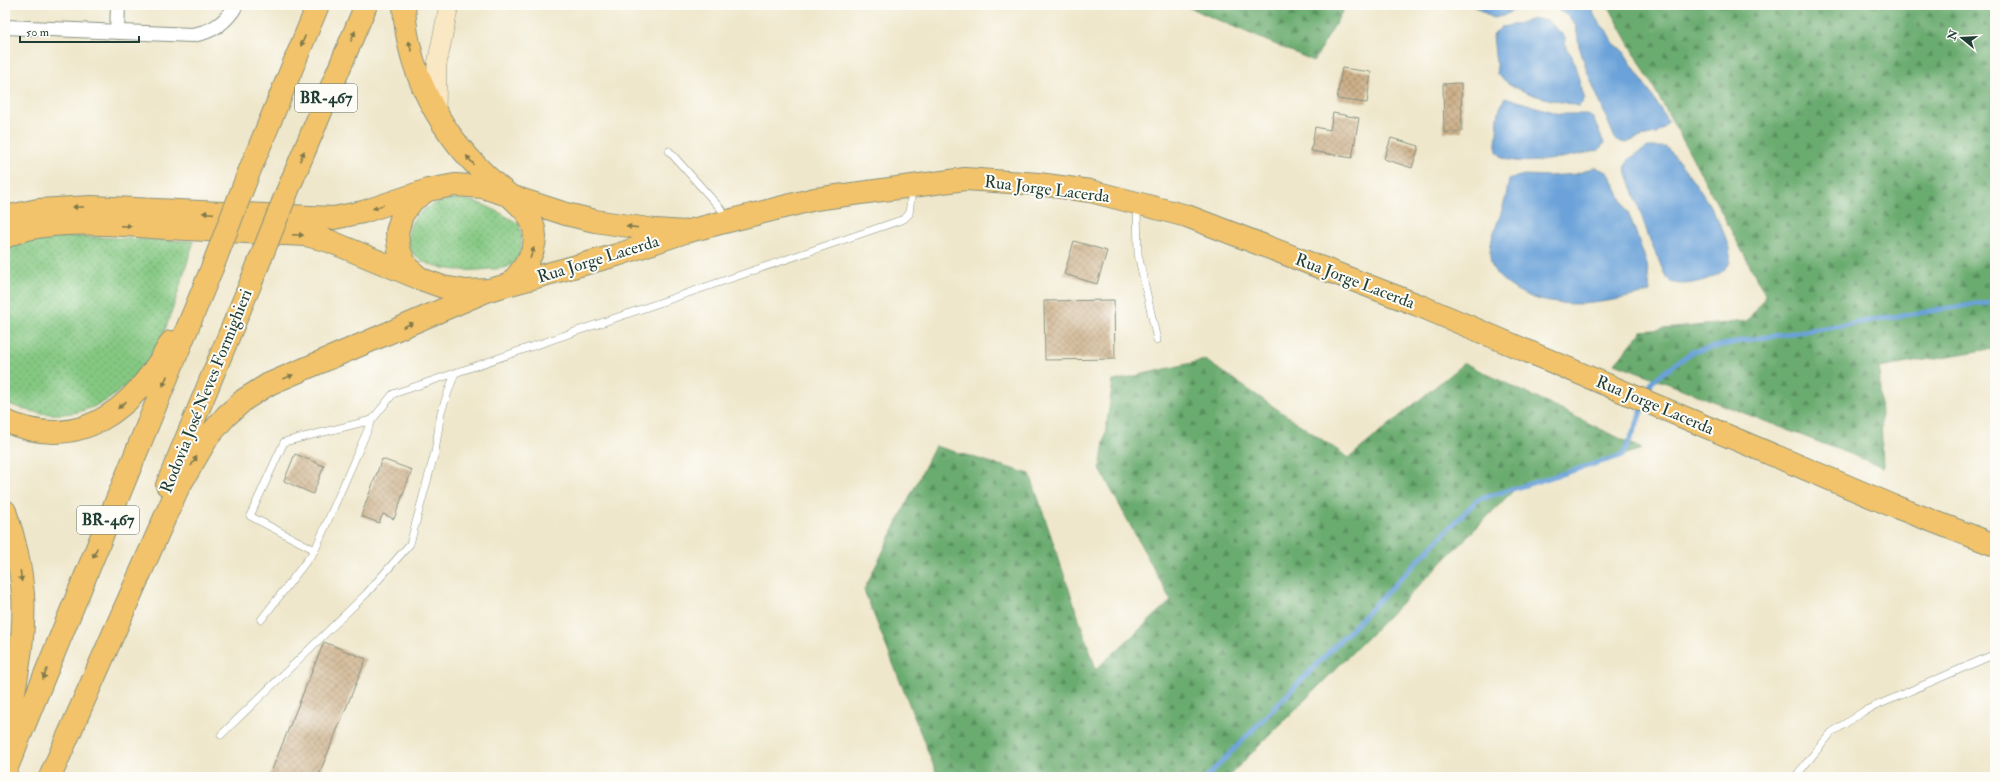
<svg xmlns="http://www.w3.org/2000/svg" width="2000" height="782" font-family="'IM FELL Double Pica',serif">
	<defs>
		<pattern id="grass-dots" width="8" height="8" patternUnits="userSpaceOnUse"><rect width="8" height="8" fill="#84c882"/><path d="M2 2h.1M6 6h.1" fill="none" stroke="#6ba46b" stroke-width="1.8" stroke-linecap="round"/></pattern>
		<pattern id="forest-firs" width="22" height="20" patternUnits="userSpaceOnUse"><rect width="22" height="20" fill="#6bac70"/><path d="M5 1l3.5 6h-7zM16 11l3.5 6h-7z" fill="#578d5d"/></pattern>
		<pattern id="building-cross-hatch" width="8" height="8" patternUnits="userSpaceOnUse"><rect width="8" height="8" fill="#cdb089"/><path d="M0 0l8 8M0 8l8-8" fill="none" stroke="#a69071"/></pattern>
	</defs>
	<rect width="100%" height="100%" fill="#fdfcf7"/>
	<filter id="ink" filterUnits="userSpaceOnUse"><feTurbulence type="fractalNoise" baseFrequency=".025" numOctaves="2"/><feDisplacementMap in="SourceGraphic" scale="8" xChannelSelector="R" yChannelSelector="G"/><feConvolveMatrix kernelMatrix="1 2 1 2 8 2 1 2 1" color-interpolation-filters="sRGB"/></filter>
	<filter id="wash" filterUnits="userSpaceOnUse"><feTurbulence type="fractalNoise" baseFrequency=".012" numOctaves="4" result="noise"/><feDisplacementMap in="SourceGraphic" scale="16" xChannelSelector="R" yChannelSelector="G"/><feGaussianBlur stdDeviation="0.9" result="paint"/><feColorMatrix in="noise" values="0 0 0 0 0 0 0 0 0 0 0 0 0 0 0 0 0 1.4 0 .05"/><feComposite in="paint" operator="in"/></filter>
	<g filter="url(#wash)">
		<rect width="100%" height="100%" fill="#efe7cb"/>
		<!-- grass -->
		<path fill="url(#grass-dots)" stroke="#52825b" d="M 451,199 C 478,198 497,211 519,224 C 523,237 524,259 509,266 C 504,269 495,269 488,269 C 462,273 395,270 410,227 C 415,210 435,203 451,199 Z
			M 40,235 L 194,241 C 183,274 174,310 160,342 C 156,350 149,358 144,365 C 109,413 59,427 5,402 L 5,249 L 13,244 Z"/>
		<!-- forest -->
		<path fill="url(#forest-firs)" stroke="#457452" d="M 1183,5 L 1346,5 L 1314,61 Z
			M 1608,5 L 1995,5 L 1995,348 L 1879,368 L 1883,467 L 1615,363 L 1642,331 L 1747,321 L 1766,296 L 1691,155 Z
			M 1205,360 L 1349,458 L 1464,363 L 1642,449 L 1516,488 L 1228,777 L 938,777 L 864,590 L 935,446 L 1030,474 L 1096,669 L 1171,601 L 1100,469 L 1113,381 Z"/>
		<!-- water -->
		<path fill="#6aa2d9" stroke="#447086" d="M 1472,5 L 1518,5 L 1518,8 L 1503,16 L 1493,18 Z
			M 1552,5 L 1591,5 C 1595,21 1598,21 1608,32 C 1614,41 1611,43 1622,49 L 1668,121 L 1663,129 L 1656,134 L 1641,137 L 1626,143 L 1616,141 L 1587,71 L 1579,46 L 1576,26 L 1569,17 Z
			M 1535,19 L 1547,20 L 1565,37 L 1566,48 L 1572,56 L 1585,100 L 1579,106 C 1550,99 1520,96 1497,74 L 1493,35 L 1501,27 C 1514,26 1522,21 1535,19 Z
			M 1505,97 L 1559,114 L 1586,114 L 1593,118 L 1604,143 L 1599,150 L 1591,152 C 1570,156 1518,169 1501,156 C 1493,150 1497,140 1497,133 C 1498,116 1497,113 1505,97 Z
			M 1648,147 L 1666,147 C 1685,165 1734,234 1730,261 C 1728,277 1677,292 1668,279 C 1664,275 1662,268 1660,263 C 1645,233 1638,200 1625,169 L 1629,159 Z
			M 1595,167 L 1609,173 L 1631,219 L 1647,264 L 1650,292 C 1605,303 1549,315 1509,285 C 1498,277 1491,270 1490,256 C 1489,238 1500,220 1504,203 C 1507,196 1507,187 1509,179 L 1524,175 L 1549,176 L 1576,174 Z"/>
		<g fill="none" stroke-linecap="round" stroke-linejoin="round">
			<!-- stream -->
			<path stroke="#6aa2d9" stroke-width="5" d="M 1646,396 L 1652,381 L 1692,352 L 1741,341 L 1995,301
				M 1207,777 L 1477,500 L 1623,455 L 1636,426 L 1643,406"/>
		</g>
		<g id="blocks">
			<!-- building -->
			<path fill="url(#building-cross-hatch)" d="M 1342,68 L 1371,72 L 1367,103 L 1337,99 Z
				M 1461,83 L 1462,132 L 1444,132 L 1443,84 Z
				M 1333,113 L 1359,118 L 1352,158 L 1311,151 L 1315,127 L 1330,130 Z
				M 1391,138 L 1419,146 L 1412,168 L 1384,159 Z
				M 1074,241 L 1107,251 L 1097,284 L 1064,274 Z
				M 1114,300 L 1115,359 L 1045,360 L 1044,301 Z
				M 295,454 L 324,466 L 313,494 L 284,481 Z
				M 382,459 L 412,470 L 394,519 L 383,514 L 379,523 L 361,516 Z
				M 324,642 L 366,659 L 318,777 L 269,777 Z"/>
		</g>
	</g>
	<g filter="url(#ink)">
		<use href="#blocks" fill-opacity="0" stroke="#879280" stroke-width="1"/>
		<g fill="none" stroke-linecap="round" stroke-linejoin="round">
			<!-- service casing -->
			<g stroke="#879280" stroke-width="8">
				<path id="service" d="M 669,151 L 729,218
					M 1137,206 L 1138,254 L 1157,340
					M 315,550 L 250,516 L 284,442 L 372,420
					M 261,620 L 315,550 L 372,420 L 393,394 L 455,373
					M 221,735 L 366,594 L 410,544 L 435,452 L 441,412 L 455,373 L 904,219 L 909,214 L 912,189
					M 1795,777 L 1831,733 L 1864,711 L 1995,654"/>
			</g>
			<!-- minor casing -->
			<g stroke="#879280" stroke-width="16">
				<path id="minor" d="M 5,27 L 192,35 C 212,32 226,23 236,5
					M 117,32 L 118,5"/>
			</g>
			<!-- secondary casing -->
			<g stroke="#879280" stroke-width="20">
				<path id="secondary" d="M 436,113 L 437,64 L 449,5"/>
			</g>
			<!-- primary casing -->
			<g stroke="#879280" stroke-width="24">
				<path id="primary" d="M 510,196 C 515,201 521,206 526,212 C 546,239 529,263 510,284
					M 685,232 L 655,230 L 595,221 L 566,214 L 483,187 L 455,185 L 428,190 L 413,200 L 402,215 L 397,232 L 399,250 L 407,267 L 421,279 L 443,287 L 466,291 L 489,290 L 617,255 L 685,232 L 815,199 L 965,179 L 1039,184 L 1090,191 L 1187,216 L 1418,305 L 1896,507 L 1995,545"/>
			</g>
			<!-- motorway casing -->
			<g stroke="#879280" stroke-width="24">
				<path id="motorway" d="M 404,5 C 407,82 450,149 509,195
					M 249,172 L 318,5
					M 287,192 L 366,5
					M 5,217 L 38,210 L 91,207 L 334,218 L 363,212 L 428,190
					M 5,237 C 46,216 121,225 167,228 C 213,230 260,233 306,235 L 329,241 L 421,279
					M 5,421 C 81,454 135,408 171,342
					M 167,485 L 252,280
					M 5,511 C 14,537 21,566 23,594 C 26,640 14,693 5,737
					M 5,772 L 212,268
					M 50,777 L 177,490 L 208,437 L 226,416 L 245,399 L 269,384 L 489,290"/>
			</g>
			<!-- service -->
			<use href="#service" stroke="#fff" stroke-width="7"/>
			<!-- minor -->
			<use href="#minor" stroke="#fff" stroke-width="14"/>
			<!-- secondary -->
			<use href="#secondary" stroke="#fae7c3" stroke-width="19"/>
			<!-- primary -->
			<use href="#primary" stroke="#f2c36a" stroke-width="22"/>
			<!-- motorway -->
			<use href="#motorway" stroke="#f2c36a" stroke-width="22"/>
			<!-- motorway-bridge casing -->
			<g stroke="#879280" stroke-width="24" stroke-linecap="butt">
				<path id="motorway-bridge" d="M 212,268 L 249,172
					M 252,280 L 287,192"/>
			</g>
			<!-- motorway-bridge -->
			<use href="#motorway-bridge" stroke="#f2c36a" stroke-width="22"/>
		</g>
		<!-- one-way arrows -->
		<defs><path id="oneway-solid" d="M-6-.8H1V-3.2L6.5 0L1 3.2V.8H-6Z"/></defs>
		<g fill="#7e794c">
			<use href="#oneway-solid" transform="translate(353 36) rotate(-67)"/>
			<use href="#oneway-solid" transform="translate(303 41) rotate(113)"/>
			<use href="#oneway-solid" transform="translate(410 46) rotate(-104)"/>
			<use href="#oneway-solid" transform="translate(302 156) rotate(-67)"/>
			<use href="#oneway-solid" transform="translate(470 160) rotate(-131)"/>
			<use href="#oneway-solid" transform="translate(78 207) rotate(-180)"/>
			<use href="#oneway-solid" transform="translate(378 207) rotate(161)"/>
			<use href="#oneway-solid" transform="translate(208 213) rotate(-177)"/>
			<use href="#oneway-solid" transform="translate(126 226) rotate(3)"/>
			<use href="#oneway-solid" transform="translate(632 227) rotate(-173)"/>
			<use href="#oneway-solid" transform="translate(298 235) rotate(3)"/>
			<use href="#oneway-solid" transform="translate(532 253) rotate(-71)"/>
			<use href="#oneway-solid" transform="translate(408 325) rotate(-24)"/>
			<use href="#oneway-solid" transform="translate(288 377) rotate(-22)"/>
			<use href="#oneway-solid" transform="translate(165 381) rotate(112)"/>
			<use href="#oneway-solid" transform="translate(122 405) rotate(139)"/>
			<use href="#oneway-solid" transform="translate(194 461) rotate(-59)"/>
			<use href="#oneway-solid" transform="translate(95 553) rotate(112)"/>
			<use href="#oneway-solid" transform="translate(21 576) rotate(83)"/>
			<use href="#oneway-solid" transform="translate(45 674) rotate(112)"/>
		</g>
	</g>
	<g text-anchor="middle" dominant-baseline="central" stroke-width="4" stroke-linejoin="round" paint-order="stroke">
		<!-- shield labels -->
		<g fill="#fdfcf7" stroke="#62766e" stroke-width="1">
			<rect x="295" y="84" width="62" height="28" rx="3"/>
			<rect x="77" y="506" width="62" height="28" rx="3"/>
		</g>
		<g font-size="16" font-weight="bold" fill="#1f3d34">
			<text x="326" y="98">BR-467</text>
			<text x="108" y="520">BR-467</text>
		</g>
		<!-- street labels -->
		<g font-size="17" fill="#1f3d34" stroke="#fdfcf7">
			<text transform="translate(1047 189) rotate(7)">Rua Jorge Lacerda</text>
			<text transform="translate(598 259) rotate(-17)">Rua Jorge Lacerda</text>
			<text transform="translate(1355 281) rotate(21)">Rua Jorge Lacerda</text>
			<text transform="translate(206 391) rotate(-68)">Rodovia José Neves Formighieri</text>
			<text transform="translate(1655 405) rotate(23)">Rua Jorge Lacerda</text>
		</g>
	</g>
	<!-- margin -->
	<rect width="2000" height="782" fill="none" stroke="#fdfcf7" stroke-width="20"/>
	<!-- north arrow -->
	<g transform="translate(1962 38) rotate(288)" stroke="#fdfcf7" stroke-width="3" paint-order="stroke">
	<path d="M0-3L7 15L0 10L-7 15Z" fill="#1f3d34"/>
	<text y="-6" font-size="11" font-weight="bold" text-anchor="middle" fill="#1f3d34">N</text>
	</g>
	<!-- scale -->
	<path d="M20 36v6h119v-6" fill="none" stroke="#1f3d34" stroke-width="2"/>
	<text x="26" y="36" font-size="12" fill="#1f3d34" stroke="#fdfcf7" stroke-width="3" paint-order="stroke">50 m</text>
</svg>
